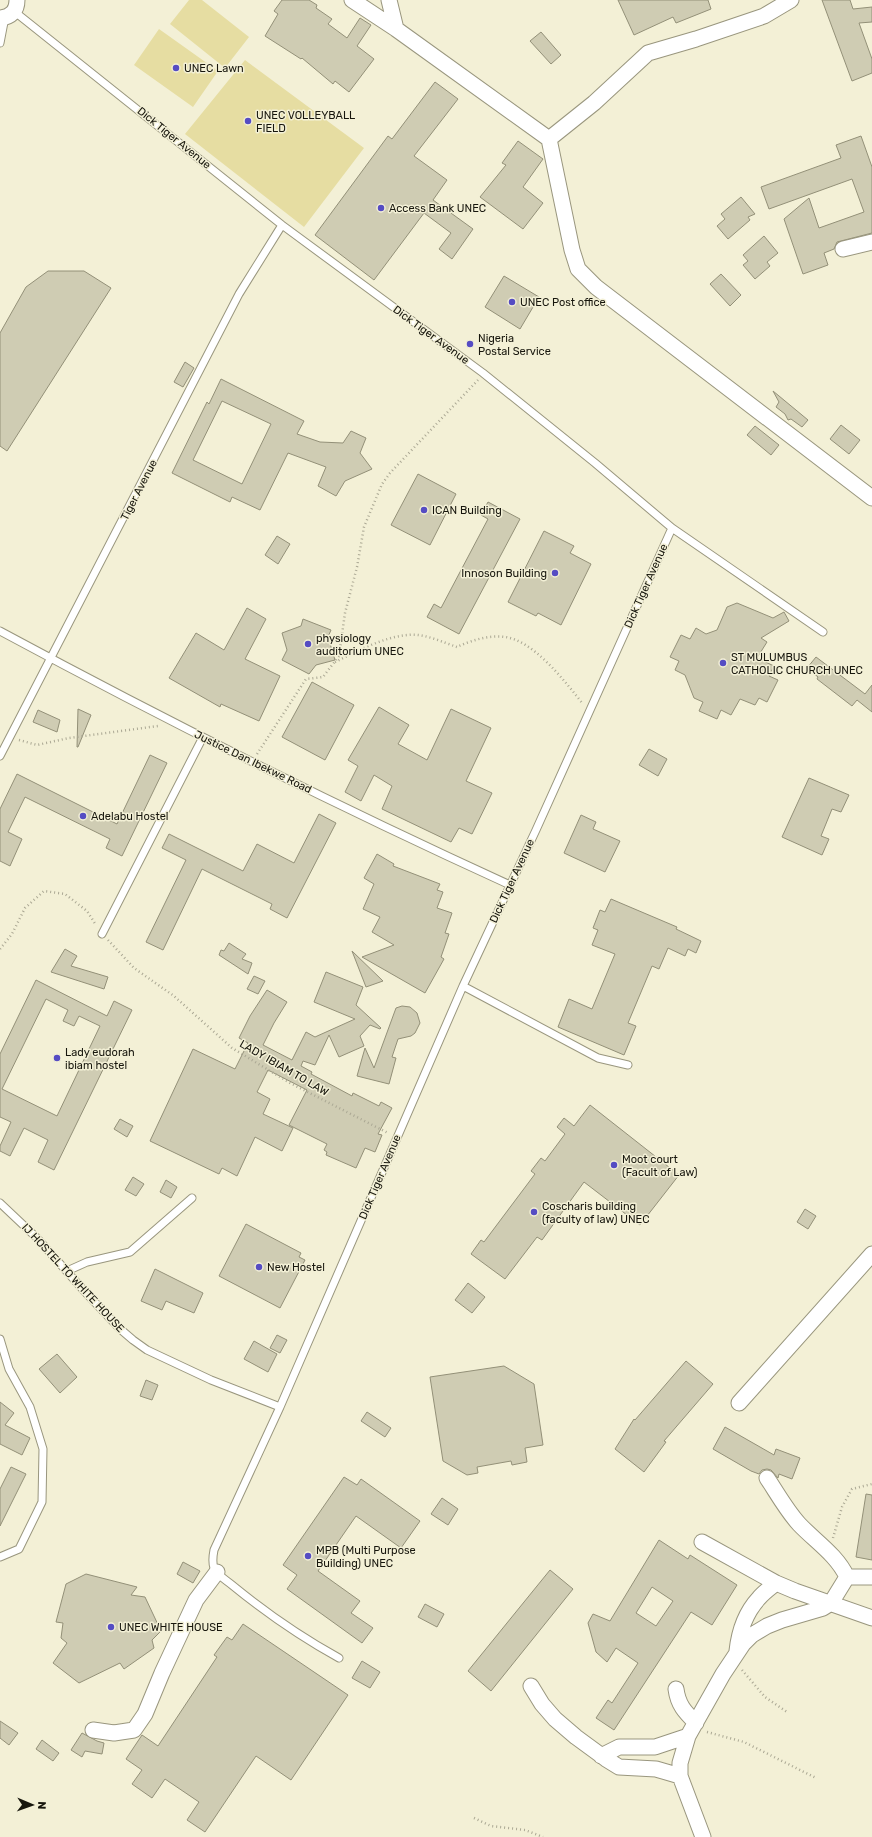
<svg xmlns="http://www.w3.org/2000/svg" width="872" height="1837" font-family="Rubik,sans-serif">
	<rect width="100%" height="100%" fill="#f3f0d6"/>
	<!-- green -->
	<path fill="#e6dda2" d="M 189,0 L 202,0 L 249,37 L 225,68 L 170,24 Z
		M 159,29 L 218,71 L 193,107 L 134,65 Z
		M 245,60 L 364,148 L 304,227 L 185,134 Z"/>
	<!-- building -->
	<path fill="#cfccb3" stroke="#939078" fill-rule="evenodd" d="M 282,0 L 309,0 L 317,5 L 316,8 L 332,19 L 328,24 L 347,38 L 360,18 L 371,25 L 357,46 L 374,59 L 349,92 L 335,81 L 333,84 L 302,58 L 301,59 L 265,36 L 278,14 L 274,11 Z
		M 618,0 L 708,0 L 711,9 L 676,23 L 673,17 L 634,35 Z
		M 822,0 L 850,0 L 853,9 L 872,7 L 872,22 L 859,23 L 872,59 L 872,73 L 852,81 Z
		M 541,32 L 561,55 L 551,64 L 530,41 Z
		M 435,82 L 458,99 L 414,156 L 447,180 L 433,200 L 473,229 L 452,259 L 439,249 L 451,233 L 424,213 L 374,280 L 315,235 L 388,136 L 392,139 Z
		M 861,136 L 872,167 L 872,233 L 837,242 L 834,249 L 824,253 L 828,265 L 803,274 L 784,219 L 809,198 L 819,228 L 864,212 L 852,179 L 769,209 L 761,187 L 841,158 L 836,145 Z
		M 518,141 L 543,159 L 523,187 L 543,203 L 523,229 L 480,197 L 506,165 L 502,163 Z
		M 741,197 L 755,214 L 748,217 L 750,220 L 728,239 L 717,226 L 725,219 L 721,214 Z
		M 764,236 L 778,253 L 767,262 L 770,266 L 755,279 L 743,265 L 748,261 L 743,255 Z
		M 48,271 L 84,271 L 111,288 L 7,451 L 0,446 L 0,333 L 26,287 Z
		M 721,274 L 741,295 L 730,306 L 710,284 Z
		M 504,276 L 539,297 L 520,329 L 485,307 Z
		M 185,362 L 194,368 L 183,387 L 174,382 Z
		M 221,379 L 304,421 L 297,434 L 320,442 L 343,443 L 351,431 L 366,438 L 360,453 L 372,469 L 345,481 L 336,496 L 318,486 L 326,467 L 288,453 L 260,510 L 232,497 L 230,502 L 172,473 L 207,402 L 209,404 ZM 222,401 L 271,424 L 242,484 L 193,460 Z
		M 773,391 L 808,420 L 802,427 L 791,419 L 788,420 L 785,414 L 776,407 L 779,402 Z
		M 841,425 L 860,440 L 849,454 L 830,439 Z
		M 755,426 L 779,445 L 771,455 L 747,435 Z
		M 418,474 L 456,494 L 430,545 L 391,525 Z
		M 488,502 L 520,519 L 459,634 L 427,617 L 434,604 L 441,608 L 488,519 L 481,515 Z
		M 544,531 L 574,546 L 570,553 L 591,564 L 561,625 L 538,613 L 536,616 L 508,602 Z
		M 277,536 L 290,544 L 278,564 L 265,555 Z
		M 737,603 L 773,618 L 784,612 L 789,621 L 761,638 L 767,642 L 757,658 L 774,666 L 769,676 L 778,680 L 767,702 L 759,698 L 755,705 L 740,699 L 731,715 L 721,710 L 717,719 L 699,711 L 703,702 L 694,698 L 685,675 L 675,670 L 679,661 L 670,657 L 681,635 L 690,639 L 696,628 L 706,634 L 717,630 L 727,607 Z
		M 247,608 L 266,619 L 245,659 L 280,676 L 259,721 L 221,704 L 220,707 L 169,678 L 196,633 L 224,650 Z
		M 303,619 L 331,630 L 328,637 L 335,660 L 316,665 L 309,674 L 282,660 L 287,650 L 282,633 L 301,626 Z
		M 816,657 L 865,694 L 872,685 L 872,712 L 857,700 L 852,706 L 817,679 L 818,677 L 807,668 Z
		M 312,682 L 354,705 L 325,760 L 282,737 Z
		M 379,707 L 409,725 L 398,744 L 427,760 L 451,709 L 491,728 L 466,781 L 492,793 L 472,834 L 459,828 L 451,842 L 382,809 L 392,786 L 374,775 L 361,801 L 345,792 L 358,766 L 348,760 Z
		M 78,709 L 91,715 L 78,747 L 77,747 Z
		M 38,710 L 60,720 L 57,732 L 33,722 Z
		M 649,749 L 667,759 L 658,776 L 639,765 Z
		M 150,755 L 167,763 L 122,856 L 106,848 L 110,839 L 25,797 L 8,832 L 22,839 L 10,866 L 0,861 L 0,809 L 17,774 L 117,824 Z
		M 809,778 L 849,795 L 841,812 L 832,809 L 821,836 L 829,839 L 822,855 L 782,837 Z
		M 319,814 L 336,823 L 287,918 L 270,909 L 272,904 L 202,869 L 163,950 L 146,942 L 186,860 L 162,848 L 169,834 L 243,871 L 257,844 L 294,863 Z
		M 581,815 L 596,822 L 593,829 L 620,841 L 605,872 L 564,853 Z
		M 377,854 L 394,864 L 393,866 L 440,884 L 437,890 L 443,892 L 437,908 L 452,913 L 445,933 L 449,934 L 441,957 L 444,959 L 425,993 L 362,957 L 394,945 L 372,932 L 380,917 L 363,909 L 374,884 L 364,878 Z
		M 611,899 L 677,927 L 676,929 L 701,941 L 696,953 L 688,949 L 685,956 L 668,948 L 659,969 L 652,966 L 628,1023 L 636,1026 L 624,1055 L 558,1027 L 569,999 L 592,1009 L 615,954 L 592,945 L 598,930 L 593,928 L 600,910 L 605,912 Z
		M 229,943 L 246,954 L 242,959 L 252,963 L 248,974 L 219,955 L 221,950 L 224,951 Z
		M 65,949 L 77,956 L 71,966 L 108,977 L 104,989 L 51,972 Z
		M 352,951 L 383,981 L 366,987 Z
		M 326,972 L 363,987 L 356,1005 L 381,1028 L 380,1029 L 370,1025 L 360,1036 L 364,1046 L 339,1057 L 329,1035 L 315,1065 L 303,1061 L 301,1066 L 312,1072 L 311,1074 L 352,1096 L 353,1093 L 379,1106 L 381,1102 L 392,1108 L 378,1134 L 382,1135 L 375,1152 L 365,1148 L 356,1168 L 326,1155 L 327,1152 L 324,1150 L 327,1144 L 289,1125 L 307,1090 L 268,1070 L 257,1092 L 270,1099 L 263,1114 L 293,1128 L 282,1151 L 255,1137 L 237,1176 L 222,1168 L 219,1174 L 150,1141 L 193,1049 L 235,1069 L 248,1043 L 239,1038 L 250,1016 L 267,990 L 287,1002 L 274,1023 L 263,1045 L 292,1060 L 306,1032 L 315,1037 L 355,1019 L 314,1002 Z
		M 254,976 L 265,981 L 258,994 L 247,989 Z
		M 36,980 L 107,1016 L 114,1001 L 132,1010 L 54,1170 L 38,1162 L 48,1140 L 24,1128 L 10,1156 L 0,1151 L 0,1146 L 11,1122 L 0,1117 L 0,1054 ZM 46,999 L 68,1010 L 63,1021 L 74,1026 L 79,1016 L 100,1026 L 57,1116 L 2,1089 Z
		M 402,1006 L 410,1007 L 417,1013 L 420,1023 L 415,1033 L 411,1036 L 398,1039 L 392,1057 L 396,1058 L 389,1084 L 357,1076 L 365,1048 L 374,1068 L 396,1008 Z
		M 590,1105 L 679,1175 L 640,1225 L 584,1182 L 542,1240 L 537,1237 L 505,1279 L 471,1254 L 481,1240 L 484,1242 L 535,1174 L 531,1171 L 541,1158 L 545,1161 L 565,1134 L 557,1127 L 564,1118 L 574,1126 Z
		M 120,1119 L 133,1126 L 127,1137 L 114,1129 Z
		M 133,1177 L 144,1184 L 136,1196 L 125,1190 Z
		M 166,1180 L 177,1187 L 171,1198 L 160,1192 Z
		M 805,1209 L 816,1216 L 808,1229 L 797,1222 Z
		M 246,1224 L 301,1253 L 299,1257 L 305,1260 L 280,1308 L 219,1276 Z
		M 155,1269 L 203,1293 L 194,1313 L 166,1301 L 162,1310 L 141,1301 Z
		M 468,1283 L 485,1297 L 472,1313 L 455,1300 Z
		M 277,1335 L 287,1340 L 280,1353 L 270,1348 Z
		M 254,1341 L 277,1354 L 268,1372 L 244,1359 Z
		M 57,1354 L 77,1377 L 60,1393 L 39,1369 Z
		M 686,1361 L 713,1384 L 664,1441 L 666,1442 L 644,1472 L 615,1449 L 634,1419 L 635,1420 Z
		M 504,1366 L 534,1384 L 543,1445 L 525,1448 L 527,1462 L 512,1465 L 511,1461 L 477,1467 L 478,1473 L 467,1475 L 443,1461 L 430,1377 Z
		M 146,1380 L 158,1385 L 152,1400 L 140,1396 Z
		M 0,1402 L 14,1413 L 5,1425 L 30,1438 L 22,1455 L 0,1444 Z
		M 367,1412 L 391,1428 L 385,1437 L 361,1421 Z
		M 725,1427 L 774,1455 L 776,1449 L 800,1458 L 792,1479 L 779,1474 L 778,1478 L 771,1470 L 767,1469 L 762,1470 L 759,1474 L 751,1471 L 713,1449 Z
		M 11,1467 L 26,1474 L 0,1526 L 0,1489 Z
		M 344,1477 L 357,1485 L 361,1479 L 420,1521 L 401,1548 L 356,1516 L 318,1571 L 360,1601 L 351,1613 L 373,1628 L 362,1643 L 287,1589 L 297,1575 L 283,1565 Z
		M 866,1494 L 872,1495 L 872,1560 L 856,1557 Z
		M 442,1498 L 458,1509 L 448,1525 L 431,1514 Z
		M 659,1540 L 688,1559 L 690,1555 L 737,1585 L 712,1625 L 691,1612 L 614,1730 L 596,1718 L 608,1700 L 612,1703 L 638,1663 L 616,1648 L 607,1662 L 596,1652 L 588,1623 L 593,1614 L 610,1621 ZM 652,1587 L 673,1601 L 656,1626 L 636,1613 Z
		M 183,1562 L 200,1571 L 193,1583 L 177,1574 Z
		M 550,1570 L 573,1589 L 491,1691 L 468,1671 Z
		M 86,1574 L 137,1587 L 131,1595 L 145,1597 L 161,1631 L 152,1640 L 154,1648 L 124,1669 L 120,1663 L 79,1683 L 53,1663 L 67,1643 L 61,1638 L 63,1623 L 56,1622 L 66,1584 Z
		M 425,1604 L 444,1614 L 437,1627 L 418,1617 Z
		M 243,1624 L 348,1695 L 291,1780 L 256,1756 L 205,1832 L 187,1820 L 199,1802 L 165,1779 L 152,1798 L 132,1784 L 142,1770 L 126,1759 L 142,1735 L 158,1746 L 217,1657 L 214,1655 L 227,1637 L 232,1640 Z
		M 362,1661 L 380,1672 L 370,1688 L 352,1678 Z
		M 0,1721 L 18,1733 L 9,1745 L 0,1738 Z
		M 82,1733 L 97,1741 L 104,1743 L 102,1754 L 85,1751 L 82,1757 L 71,1750 Z
		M 42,1740 L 59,1753 L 53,1761 L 36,1749 Z"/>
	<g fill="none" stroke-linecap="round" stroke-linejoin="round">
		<!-- lane casing -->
		<g stroke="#99967e" stroke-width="9">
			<path id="lane" d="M 15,12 L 282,225 L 483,373 L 595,463 L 672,528 L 536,830 L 463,986 L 280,1407 L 214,1550 C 213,1555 212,1562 214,1568 C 217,1575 226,1580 232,1585 C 265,1612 301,1637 339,1658
				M 0,43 L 5,17
				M 672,528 L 823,632
				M 0,631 C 167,721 337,806 510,885
				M 0,756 L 239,294 L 282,225
				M 102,934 L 203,737
				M 463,986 L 598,1058 L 628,1065
				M 0,1203 L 37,1238 L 87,1294 L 119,1328 L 133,1340 L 147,1350 L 211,1380 L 280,1407
				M 67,1271 L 87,1262 L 130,1252 L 192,1198
				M 0,1339 L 9,1369 L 30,1407 L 43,1449 L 42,1502 L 19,1549 L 0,1557"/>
		</g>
		<!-- street casing -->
		<g stroke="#99967e" stroke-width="17">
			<path id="street" d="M 352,0 L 396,29 L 549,139 L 572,250 L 578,269 L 596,287 L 872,498
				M 389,0 L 396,29
				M 0,18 C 11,17 17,11 17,0
				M 549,139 L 594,103 L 648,53 L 696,39 L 764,16 L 791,0
				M 843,249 L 872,242
				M 739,1403 L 872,1254
				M 702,1542 L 776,1583 L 795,1591 L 872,1618
				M 847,1577 L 872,1577
				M 737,1651 C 739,1632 746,1612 759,1598 C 764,1592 770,1588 776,1583
				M 531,1686 L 542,1704 L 555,1719 L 576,1737 L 606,1759 L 619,1767 L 656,1769 L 680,1776
				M 676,1689 C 678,1705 685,1712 696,1723
				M 93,1730 L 114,1733 L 134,1730 L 145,1714 L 162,1673 L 196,1600 L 217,1572
				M 601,1756 L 619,1747 L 655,1747 L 688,1736
				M 703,1837 L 680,1776 L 680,1763 L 688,1736 L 723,1674 L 743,1644 L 752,1635 L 767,1626 L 782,1620 L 823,1608 L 831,1603 L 847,1577 C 837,1555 815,1541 799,1524 C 787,1511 777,1493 767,1478"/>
		</g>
		<!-- path -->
		<path stroke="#aba894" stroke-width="2.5" stroke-dasharray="1 3" stroke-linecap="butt" d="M 335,662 C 358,651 383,637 408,635 C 424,633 442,642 457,647 C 474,639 498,632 516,640 C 542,651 566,683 583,704
			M 19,740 L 37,745 L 69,738 L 158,726
			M 257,754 L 306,679 L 323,677 L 339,656 L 345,613 L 357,567 L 364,527 L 382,484 L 390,473 L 478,380
			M 108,940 L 134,968 L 174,996 L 232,1048 L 290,1083 L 388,1133
			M 0,949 L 12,934 L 25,908 L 44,891 L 65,894 L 87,911 L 96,925
			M 833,1538 L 842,1507 L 852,1489 L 872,1484
			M 742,1670 L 765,1697 L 787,1712
			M 707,1732 L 744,1742 L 816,1778
			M 474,1818 L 491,1826 L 525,1830 L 543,1837"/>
		<!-- lane -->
		<use href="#lane" stroke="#fff" stroke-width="7"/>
		<!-- street -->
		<use href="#street" stroke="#fff" stroke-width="15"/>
	</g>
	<!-- markers -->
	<g fill="#554cc3" stroke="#f3f0d6" stroke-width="1.5">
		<circle cx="176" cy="68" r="4"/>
		<circle cx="248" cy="121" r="4"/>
		<circle cx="381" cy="208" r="4"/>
		<circle cx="512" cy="302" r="4"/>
		<circle cx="470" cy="344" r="4"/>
		<circle cx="424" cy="510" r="4"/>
		<circle cx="555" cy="573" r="4"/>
		<circle cx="308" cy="644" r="4"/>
		<circle cx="723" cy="663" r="4"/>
		<circle cx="83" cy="816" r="4"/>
		<circle cx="57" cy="1058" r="4"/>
		<circle cx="614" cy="1165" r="4"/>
		<circle cx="534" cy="1212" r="4"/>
		<circle cx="259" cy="1267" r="4"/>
		<circle cx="308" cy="1556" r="4"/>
		<circle cx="111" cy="1627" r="4"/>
	</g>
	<g text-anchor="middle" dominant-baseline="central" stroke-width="3" stroke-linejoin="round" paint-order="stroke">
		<!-- poi labels -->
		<g font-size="11" fill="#17160d" stroke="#f3f0d6" text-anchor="start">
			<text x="184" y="68">UNEC Lawn</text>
			<text x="256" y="115">UNEC VOLLEYBALL<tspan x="256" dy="13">FIELD</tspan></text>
			<text x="389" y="208">Access Bank UNEC</text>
			<text x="520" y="302">UNEC Post office</text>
			<text x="478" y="338">Nigeria<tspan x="478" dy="13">Postal Service</tspan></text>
			<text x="432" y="510">ICAN Building</text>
			<text x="547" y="573" text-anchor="end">Innoson Building</text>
			<text x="316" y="638">physiology<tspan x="316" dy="13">auditorium UNEC</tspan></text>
			<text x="731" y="657">ST MULUMBUS<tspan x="731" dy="13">CATHOLIC CHURCH UNEC</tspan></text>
			<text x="91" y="816">Adelabu Hostel</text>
			<text x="65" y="1052">Lady eudorah<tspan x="65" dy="13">ibiam hostel</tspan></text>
			<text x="622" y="1159">Moot court<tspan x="622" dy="13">(Facult of Law)</tspan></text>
			<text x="542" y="1206">Coscharis building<tspan x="542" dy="13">(faculty of law) UNEC</tspan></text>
			<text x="267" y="1267">New Hostel</text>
			<text x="316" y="1550">MPB (Multi Purpose<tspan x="316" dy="13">Building) UNEC</tspan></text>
			<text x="119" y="1627">UNEC WHITE HOUSE</text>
		</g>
		<!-- street labels -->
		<g font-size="11" fill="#17160d" stroke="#f3f0d6">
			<text transform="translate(174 138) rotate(39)">Dick Tiger Avenue</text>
			<text transform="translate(431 335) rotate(36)">Dick Tiger Avenue</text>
			<text transform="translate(139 490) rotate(-63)">Tiger Avenue</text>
			<text transform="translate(646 586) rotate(-66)">Dick Tiger Avenue</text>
			<text transform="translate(253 762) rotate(26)">Justice Dan Ibekwe Road</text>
			<text transform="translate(512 881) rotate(-65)">Dick Tiger Avenue</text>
			<text transform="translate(284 1068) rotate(30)">LADY IBIAM TO LAW</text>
			<text transform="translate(380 1177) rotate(-67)">Dick Tiger Avenue</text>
			<text transform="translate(73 1278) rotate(47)">IJ HOSTEL TO WHITE HOUSE</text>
		</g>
	</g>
	<!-- north arrow -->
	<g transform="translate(32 1805) rotate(92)" stroke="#f3f0d6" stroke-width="3" paint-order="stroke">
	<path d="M0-3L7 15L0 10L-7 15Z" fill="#17160d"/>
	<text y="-6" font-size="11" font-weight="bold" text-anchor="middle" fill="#17160d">N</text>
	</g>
</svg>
